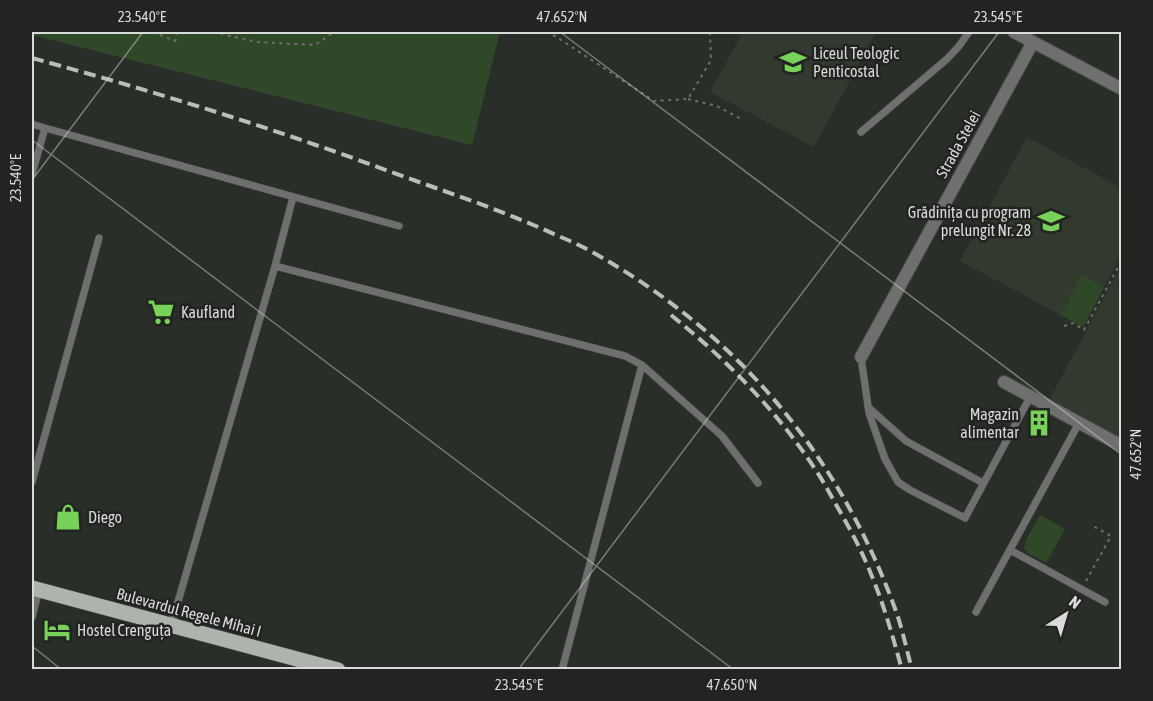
<svg xmlns="http://www.w3.org/2000/svg" width="1153" height="701" font-family="'Asap Condensed',sans-serif">
	<rect width="100%" height="100%" fill="#2a2e29"/>
	<!-- built -->
	<path fill="#32392f" d="M 743,32 L 876,32 L 814,147 L 710,92 Z
		M 1027,137 L 1121,188 L 1121,255 L 1083,327 L 960,261 Z
		M 1121,266 L 1121,438 L 1050,399 Z"/>
	<!-- green -->
	<path fill="#2f4827" d="M 32,32 L 500,32 L 472,145 L 32,35 Z
		M 1082,275 L 1104,287 L 1083,327 L 1061,315 Z
		M 1040,515 L 1065,529 L 1046,563 L 1028,553 L 1024,549 L 1025,542 Z"/>
	<g fill="none" stroke-linecap="round" stroke-linejoin="round">
		<!-- lane casing -->
		<g stroke="#464a45" stroke-width="8">
			<path id="lane" d="M 32,124 L 45,128 L 32,174
				M 45,128 L 399,226
				M 861,132 L 947,59 L 959,46 L 969,32
				M 275,266 L 625,356 L 642,365 L 562,670
				M 861,357 L 869,413 L 885,459 L 898,482 L 910,490 L 965,518 L 1030,397
				M 642,365 L 722,436 L 758,483
				M 868,407 L 906,441 L 983,483
				M 32,482 L 99,238
				M 1010,550 L 1105,602
				M 976,612 L 1079,423
				M 32,617 L 39,590
				M 171,626 L 275,266 L 293,197"/>
		</g>
		<!-- street casing -->
		<g stroke="#464a45" stroke-width="14">
			<path id="street" d="M 1014,32 L 1122,89
				M 861,357 L 1033,42
				M 1004,382 L 1122,446"/>
		</g>
		<!-- primary casing -->
		<g stroke="#464a45" stroke-width="16">
			<path id="primary" d="M 32,588 L 338,670"/>
		</g>
		<!-- path -->
		<path stroke="#6d706c" stroke-width="2" stroke-dasharray="3 4.5" stroke-linecap="butt" d="M 153,32 L 175,41 L 177,32
			M 213,32 L 257,42 L 315,45 L 334,32
			M 546,32 L 555,36 L 654,101 L 688,99 L 711,60 L 710,32
			M 688,99 L 717,106 L 741,119
			M 1064,326 L 1073,323 L 1084,330 L 1122,260
			M 1086,581 L 1111,536 L 1093,526"/>
		<!-- lane -->
		<use href="#lane" stroke="#6e706d" stroke-width="7"/>
		<!-- street -->
		<use href="#street" stroke="#6e706d" stroke-width="12"/>
		<!-- primary -->
		<use href="#primary" stroke="#afb3ae" stroke-width="15"/>
		<!-- rail -->
		<path stroke="#babeb9" stroke-width="4" stroke-dasharray="12 6" stroke-linecap="butt" d="M 32,58 C 153,91 273,128 391,172 C 446,192 502,210 556,235 C 568,240 580,245 592,252 C 738,333 841,457 897,614 C 903,632 907,651 912,670
			M 671,315 C 727,360 778,412 817,472 C 825,484 831,496 838,508 C 850,529 862,551 871,574 C 884,605 893,637 902,670"/>
	</g>
	<!-- ticks -->
	<path fill="none" stroke="#d8dbd7" stroke-width="1.5" stroke-opacity="0.45" d="M 560,32 L 1122,455M 32,140 L 734,670M 32,180 L 143,32M 32,646 L 62,670M 518,670 L 999,32"/>
	<!-- icons -->
	<defs>
		<g id="school-bare" transform="scale(2.07)"><path d="M0-5L7-2L0 1L-7-2ZM-4 1L0 2.5L4 1V4Q0 6-4 4Z" fill="#78d158" stroke="#212420" stroke-width="2.5" paint-order="stroke"/></g>
		<g id="supermarket-bare" transform="scale(2.07)"><path d="M-6-5.5h2.5l.6 2H6L4.5 2H-2.5L-4.4-4H-6ZM-1.5 3.2a1.3 1.3 0 1 0 .1 0ZM3 3.2a1.3 1.3 0 1 0 .1 0Z" fill="#78d158" stroke="#212420" stroke-width="2.5" paint-order="stroke"/></g>
		<g id="building-bare" transform="scale(2.07)"><path d="M-4-6H4V6H1V3H-1V6H-4ZM-2.5-4.3h1.7v1.8h-1.7ZM.8-4.3h1.7v1.8H.8ZM-2.5-1h1.7V.8h-1.7ZM.8-1h1.7V.8H.8Z" fill="#78d158" stroke="#212420" stroke-width="2.5" paint-order="stroke"/></g>
		<g id="shop-bare" transform="scale(2.07)"><path d="M-5-2.5h2.3a2.7 3.5 0 0 1 5.4 0H5L5.5 6h-11ZM-1.5-2.5h3a1.5 2.3 0 0 0-3 0Z" fill="#78d158" stroke="#212420" stroke-width="2.5" paint-order="stroke"/></g>
		<g id="hotel-bare" transform="scale(2.07)"><path d="M-6-4.5h1.5V1H6V5H4.5V3h-9V5H-6ZM-4 0a1.8 1.8 0 1 1 3.6 0ZM.5 0V-2.5h3Q6-2.5 6 0Z" fill="#78d158" stroke="#212420" stroke-width="2.5" paint-order="stroke"/></g>
	</defs>
	<g fill-rule="evenodd">
		<use href="#school-bare" x="793" y="62"/>
		<use href="#school-bare" x="1051" y="221"/>
		<use href="#supermarket-bare" x="161" y="312"/>
		<use href="#building-bare" x="1039" y="423"/>
		<use href="#shop-bare" x="68" y="517"/>
		<use href="#hotel-bare" x="57" y="630"/>
	</g>
	<g text-anchor="middle" dominant-baseline="central" stroke-width="5" stroke-linejoin="round" paint-order="stroke">
		<!-- poi labels -->
		<g font-size="16" fill="#d8dbd7" stroke="#212420" text-anchor="start">
			<text x="813" y="53">Liceul Teologic<tspan x="813" dy="18">Penticostal</tspan></text>
			<text x="1031" y="212" text-anchor="end">Grădinița cu program<tspan x="1031" dy="18">prelungit Nr. 28</tspan></text>
			<text x="181" y="312">Kaufland</text>
			<text x="1019" y="414" text-anchor="end">Magazin<tspan x="1019" dy="18">alimentar</tspan></text>
			<text x="88" y="517">Diego</text>
			<text x="77" y="630">Hostel Crenguța</text>
		</g>
		<!-- street labels -->
		<g font-size="16" fill="#d8dbd7" stroke="#212420">
			<text transform="translate(958 144) rotate(-61)">Strada Stelei</text>
			<text transform="translate(189 612) rotate(15)">Bulevardul Regele Mihai I</text>
		</g>
	</g>
	<!-- border -->
	<rect width="1153" height="701" fill="none" stroke="#212420" stroke-width="66"/>
	<!-- north arrow -->
	<g transform="translate(1066 614) rotate(37)" stroke="#212420" stroke-width="4.5" paint-order="stroke">
	<path d="M0-4.5L10 22L0 15L-10 22Z" fill="#d8dbd7"/>
	<text y="-9" font-size="16" font-weight="bold" text-anchor="middle" fill="#d8dbd7">N</text>
	</g>
	<rect x="33" y="33" width="1087" height="635" fill="none" stroke="#d8dbd7" stroke-width="2"/>
	<g font-size="15" text-anchor="middle" fill="#d8dbd7">
		<text x="142" y="22">23.540°E</text>
		<text x="562" y="22">47.652°N</text>
		<text x="998" y="22">23.545°E</text>
		<text transform="translate(16 178) rotate(-90)" y="5">23.540°E</text>
		<text transform="translate(1136 454) rotate(-90)" y="5">47.652°N</text>
		<text x="519" y="690">23.545°E</text>
		<text x="732" y="690">47.650°N</text>
	</g>
</svg>
